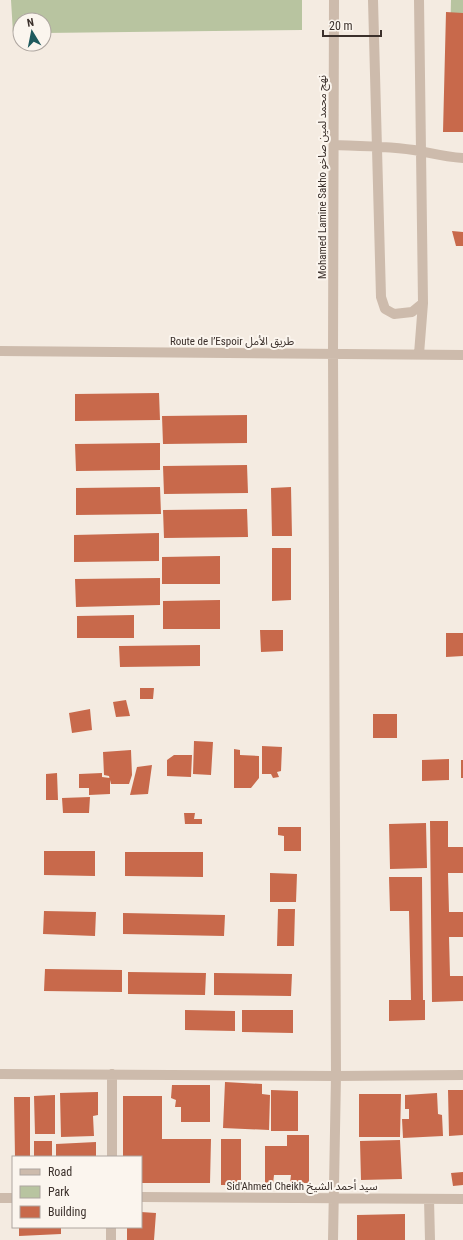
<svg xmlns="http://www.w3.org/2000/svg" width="463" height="1240" font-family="'Roboto Condensed','Noto Sans Arabic',sans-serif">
	<rect width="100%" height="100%" fill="#f4ebe1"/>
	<!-- green -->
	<path fill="#b8c4a0" d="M 11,0 L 302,0 L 302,30 L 44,33 L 44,20 L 20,20 L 20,33 L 13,33 Z
		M 451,0 L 463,0 L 463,42 L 450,42 Z"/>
	<!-- building -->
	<path fill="#c8694b" d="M 446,12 L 463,13 L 463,132 L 443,132 Z
		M 452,231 L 463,232 L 463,246 L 456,246 Z
		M 159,393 L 160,420 L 75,421 L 75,394 Z
		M 247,415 L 247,443 L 163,444 L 162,416 Z
		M 160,443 L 160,470 L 76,471 L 75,444 Z
		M 247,465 L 248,493 L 164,494 L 163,466 Z
		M 160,487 L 161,514 L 76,515 L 76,488 Z
		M 291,487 L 292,536 L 272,536 L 271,488 Z
		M 247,509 L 248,537 L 164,538 L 163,510 Z
		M 159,533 L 159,561 L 74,562 L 74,535 Z
		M 272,548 L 291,548 L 291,600 L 272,601 Z
		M 220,556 L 220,584 L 162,584 L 162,557 Z
		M 160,578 L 160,605 L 76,607 L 75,579 Z
		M 220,600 L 220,629 L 163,629 L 163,601 Z
		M 134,615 L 134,638 L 77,638 L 77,616 Z
		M 260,630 L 283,630 L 283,651 L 261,652 Z
		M 446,633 L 463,633 L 463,656 L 446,657 Z
		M 200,645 L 200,666 L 120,667 L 119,646 Z
		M 140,688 L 154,688 L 153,699 L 140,699 Z
		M 126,700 L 130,716 L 116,717 L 113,702 Z
		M 90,709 L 92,730 L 72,733 L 69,713 Z
		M 373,714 L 397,714 L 397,738 L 373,738 Z
		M 194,741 L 213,742 L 211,775 L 193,774 Z
		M 262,746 L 282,747 L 281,771 L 277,772 L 279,777 L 273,778 L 271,774 L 262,774 Z
		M 234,749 L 240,750 L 240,755 L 259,756 L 259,778 L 251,788 L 234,788 Z
		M 131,750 L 132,775 L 129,784 L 111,784 L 109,776 L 104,775 L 103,752 Z
		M 174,755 L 192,755 L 191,777 L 167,776 L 167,760 Z
		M 449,759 L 449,780 L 422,781 L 422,760 Z
		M 461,760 L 463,760 L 463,778 L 461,778 Z
		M 152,765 L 148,794 L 130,795 L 137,767 Z
		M 57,773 L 58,800 L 46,800 L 46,774 Z
		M 102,773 L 102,777 L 110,778 L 110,794 L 89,795 L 89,788 L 79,788 L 79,774 Z
		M 90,797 L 89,813 L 63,813 L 62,798 Z
		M 184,813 L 195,813 L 194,819 L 202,819 L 202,824 L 185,824 Z
		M 430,821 L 448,821 L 448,847 L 463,847 L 463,873 L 448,873 L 449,912 L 463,912 L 463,937 L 449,937 L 450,976 L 463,976 L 463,1001 L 432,1002 Z
		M 426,823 L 427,868 L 390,869 L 389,824 Z
		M 278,827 L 301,827 L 301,851 L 284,851 L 284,836 L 278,835 Z
		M 44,851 L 95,851 L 95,876 L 44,875 Z
		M 125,852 L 203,852 L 203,877 L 125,876 Z
		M 270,873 L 297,874 L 296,902 L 270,902 Z
		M 389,877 L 422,877 L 423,1000 L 425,1000 L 425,1020 L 389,1021 L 389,1000 L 411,1000 L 409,911 L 390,911 Z
		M 278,909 L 295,909 L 294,946 L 277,946 Z
		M 44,911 L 96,912 L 95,936 L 43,934 Z
		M 123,913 L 225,915 L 224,936 L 123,934 Z
		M 45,969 L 122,970 L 122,992 L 44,991 Z
		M 128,972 L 206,973 L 205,995 L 128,994 Z
		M 214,973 L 292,974 L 291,996 L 214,995 Z
		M 185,1010 L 235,1011 L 235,1031 L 185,1030 Z
		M 242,1010 L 293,1010 L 293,1033 L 242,1032 Z
		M 225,1082 L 262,1084 L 262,1094 L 270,1095 L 269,1130 L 223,1128 Z
		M 172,1085 L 210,1085 L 210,1122 L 181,1122 L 181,1107 L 175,1107 L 176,1100 L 171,1098 Z
		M 271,1090 L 298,1091 L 298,1131 L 271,1131 Z
		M 448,1090 L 463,1090 L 463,1135 L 449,1136 Z
		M 98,1092 L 98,1115 L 93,1116 L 94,1136 L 61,1137 L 60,1093 Z
		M 437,1093 L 438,1114 L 442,1115 L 443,1136 L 403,1138 L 402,1119 L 409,1119 L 409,1109 L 405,1109 L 405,1095 Z
		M 359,1094 L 401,1094 L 400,1137 L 359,1137 Z
		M 55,1095 L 55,1134 L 35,1134 L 34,1096 Z
		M 123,1096 L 162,1096 L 162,1139 L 211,1139 L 210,1183 L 141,1183 L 141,1157 L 123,1157 Z
		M 14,1097 L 30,1097 L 30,1157 L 15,1157 Z
		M 287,1135 L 309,1135 L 309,1183 L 290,1183 L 291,1175 L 274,1175 L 273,1184 L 265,1184 L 265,1146 L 287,1146 Z
		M 221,1139 L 241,1139 L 241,1185 L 221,1185 Z
		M 400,1140 L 402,1179 L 361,1180 L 360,1141 Z
		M 34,1141 L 52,1141 L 52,1157 L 34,1157 Z
		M 96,1142 L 96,1157 L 56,1157 L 56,1144 Z
		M 463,1172 L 463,1185 L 453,1186 L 451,1173 Z
		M 141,1212 L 156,1213 L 154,1240 L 127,1240 L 127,1227 L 141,1227 Z
		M 405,1214 L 405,1240 L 357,1240 L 357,1215 Z
		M 19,1227 L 61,1227 L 61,1234 L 19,1236 Z"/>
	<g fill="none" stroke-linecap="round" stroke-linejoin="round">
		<!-- minor -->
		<path stroke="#cdbbac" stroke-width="10" d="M 373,0 L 381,297 L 385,309 L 394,314 L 412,312 L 423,303 L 419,0
			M 334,145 C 363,146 392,146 420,151 C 435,154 448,157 463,158
			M 0,351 L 463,355
			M 419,354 L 423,303
			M 0,1074 L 336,1076 L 463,1075
			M 112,1157 L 112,1074
			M 141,1197 L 463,1199
			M 0,1198 L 13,1198
			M 429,1199 L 430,1240
			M 111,1240 L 111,1227
			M 333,1240 L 336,1076 L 333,353 L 334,0"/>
	</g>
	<g text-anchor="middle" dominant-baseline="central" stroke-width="4" stroke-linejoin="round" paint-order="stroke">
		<!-- street labels -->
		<g font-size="11" fill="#3b302b" stroke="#fbf5ee">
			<text transform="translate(322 177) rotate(-90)">Mohamed Lamine Sakho نهج محمد لمين صاخو</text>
			<text x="232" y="341">Route de l’Espoir طريق الأمل</text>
			<text x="302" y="1186">Sid'Ahmed Cheikh سيد أحمد الشيخ</text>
		</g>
	</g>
	<!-- legend -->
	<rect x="12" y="1156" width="130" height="72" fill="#fbf5ee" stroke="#aea6a0"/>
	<rect x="20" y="1169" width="20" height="6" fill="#cdbbac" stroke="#aea6a0"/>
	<text x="48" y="1176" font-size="12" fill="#3b302b">Road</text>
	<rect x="20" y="1186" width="20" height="12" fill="#b8c4a0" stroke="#aea6a0"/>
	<text x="48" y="1196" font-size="12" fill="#3b302b">Park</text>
	<rect x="20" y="1206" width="20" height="12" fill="#c8694b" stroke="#aea6a0"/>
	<text x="48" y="1216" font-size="12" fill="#3b302b">Building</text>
	<!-- north arrow -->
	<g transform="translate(32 32) rotate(350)"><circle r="19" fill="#fbf5ee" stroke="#aea6a0"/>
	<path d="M0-3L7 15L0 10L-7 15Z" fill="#1f5a5e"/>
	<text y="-6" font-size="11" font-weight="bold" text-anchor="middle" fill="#3b302b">N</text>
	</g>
	<!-- scale -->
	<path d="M323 30v6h58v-6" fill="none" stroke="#3b302b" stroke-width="2"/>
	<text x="329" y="30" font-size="12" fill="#3b302b" stroke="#fbf5ee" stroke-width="3" paint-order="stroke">20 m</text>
</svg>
